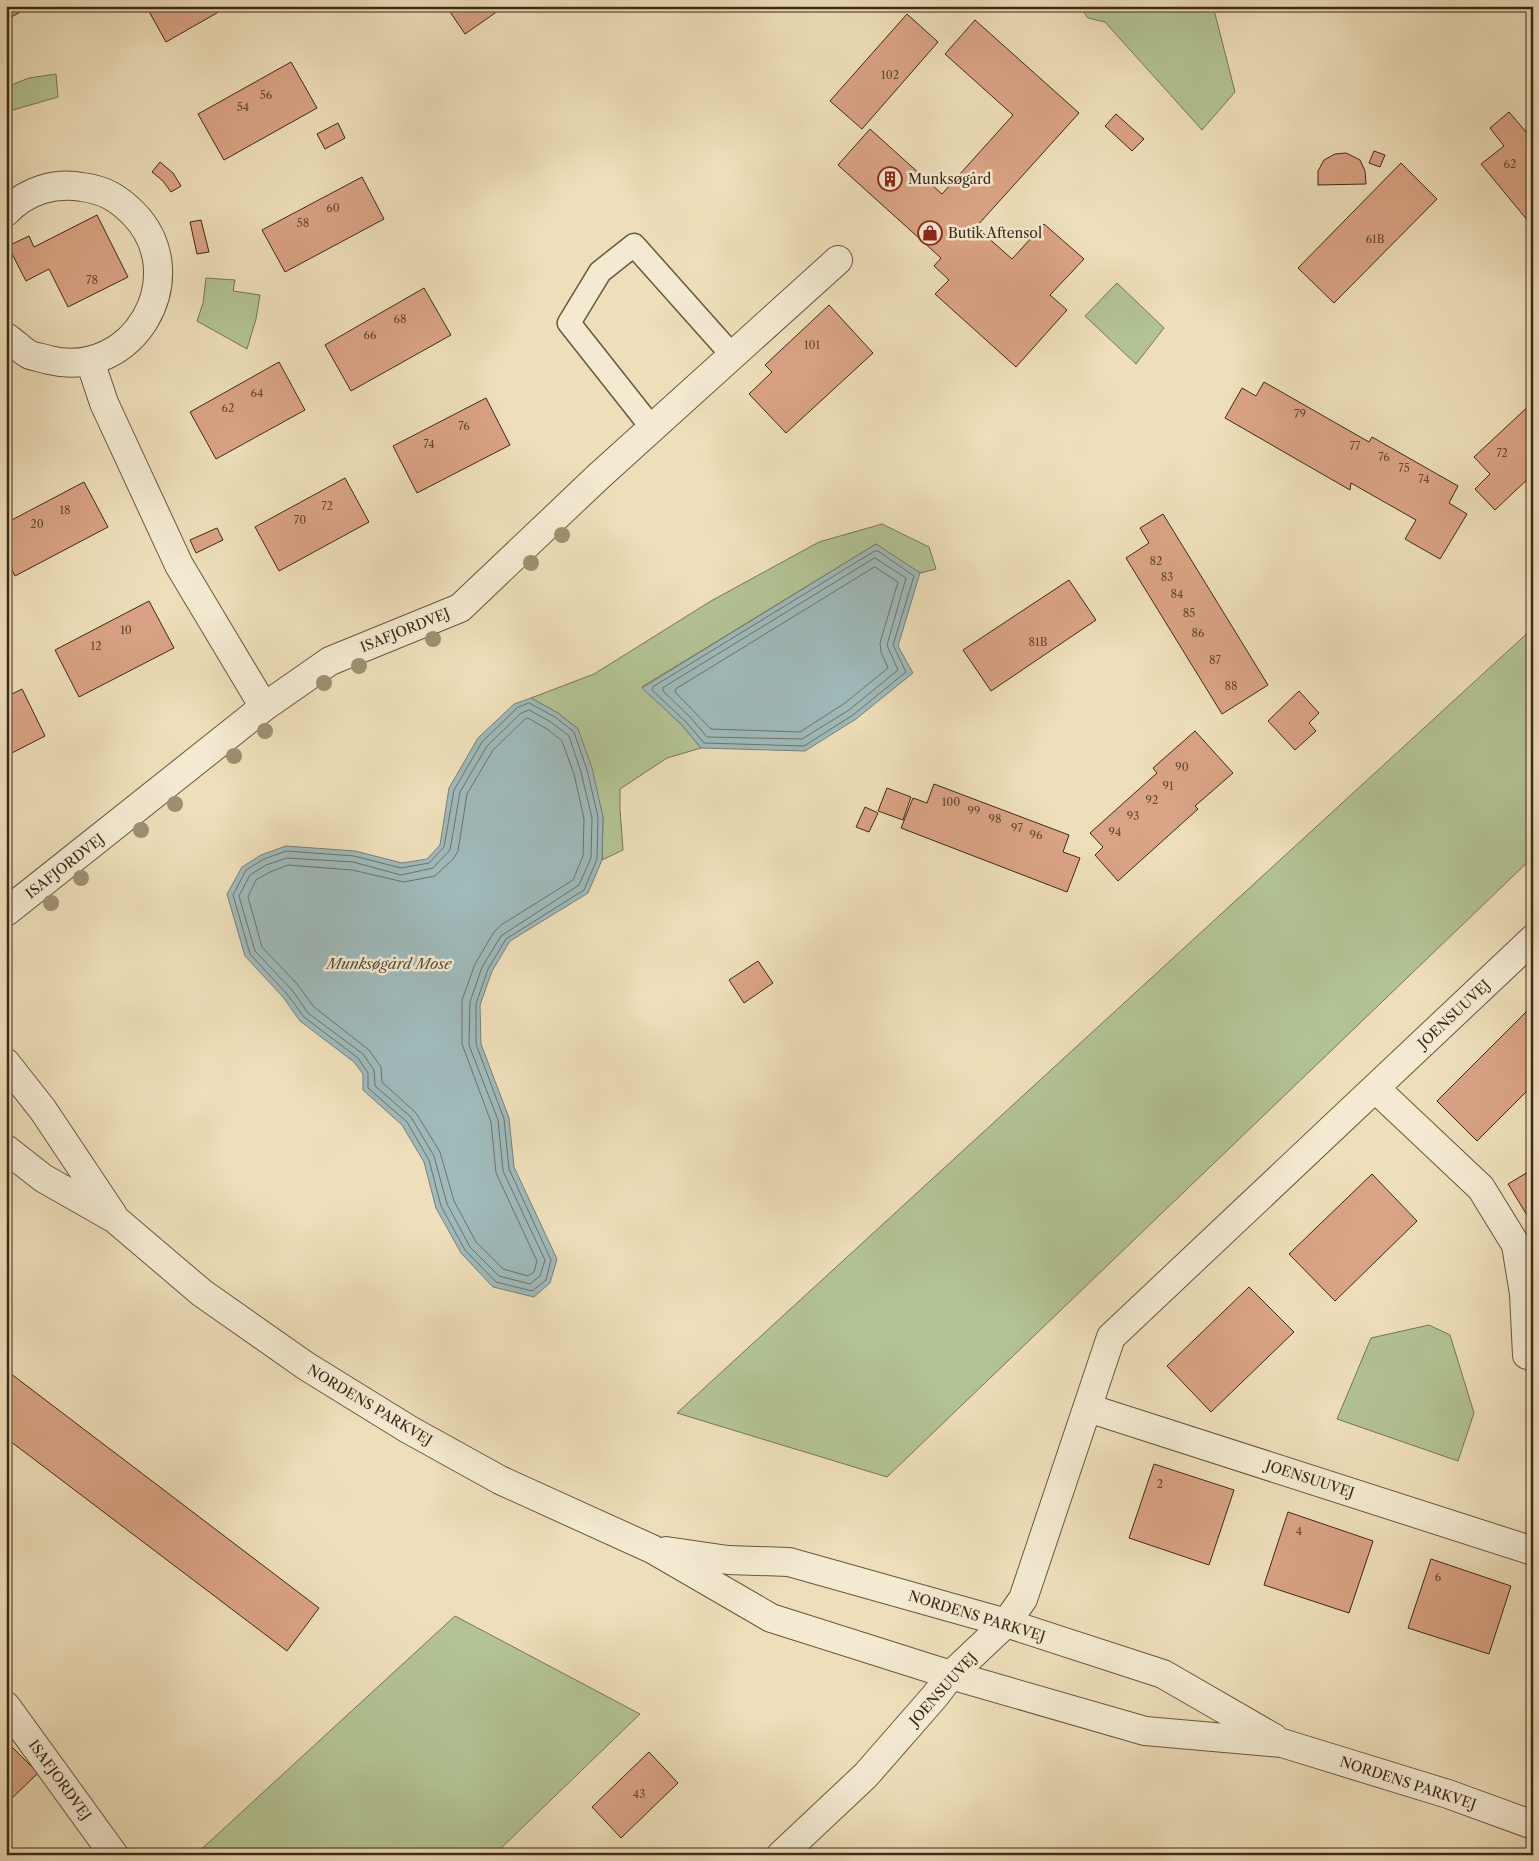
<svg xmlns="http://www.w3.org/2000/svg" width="1539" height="1861" font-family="'Libre Caslon Text',serif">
	<rect width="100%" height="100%" fill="#eedfba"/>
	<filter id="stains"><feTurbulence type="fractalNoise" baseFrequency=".004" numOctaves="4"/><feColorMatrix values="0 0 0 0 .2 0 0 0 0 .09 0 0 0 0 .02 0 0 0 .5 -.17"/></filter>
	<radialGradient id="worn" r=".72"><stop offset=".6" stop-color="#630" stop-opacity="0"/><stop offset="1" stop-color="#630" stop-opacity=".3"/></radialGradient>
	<!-- green -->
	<path fill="#b3c394" stroke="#787656" d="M 1079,6 L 1211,6 L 1214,10 L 1235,92 L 1202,130 L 1105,22 L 1088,18 Z
		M 56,74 L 58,97 L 13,110 L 6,94 L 6,87 L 29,78 Z
		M 206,278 L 235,280 L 233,291 L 260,295 L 256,319 L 247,349 L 197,321 L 203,303 Z
		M 1117,283 L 1164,328 L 1136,364 L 1085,316 Z
		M 882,524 L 929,547 L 936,569 L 920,573 L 876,544 L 642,687 L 682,725 L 701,748 L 667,758 L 620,789 L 620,809 L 623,850 L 602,860 L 603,817 L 578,729 L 558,713 L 531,698 L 594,674 L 711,601 L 819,542 Z
		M 1533,628 L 1533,857 L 887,1477 L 677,1413 Z
		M 1429,1325 L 1450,1335 L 1474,1413 L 1458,1461 L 1337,1419 L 1371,1338 Z
		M 455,1616 L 640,1714 L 494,1855 L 195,1855 Z"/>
	<!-- water -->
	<path fill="#9fbabb" stroke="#778079" d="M 876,544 L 920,573 L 898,646 L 913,673 L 856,719 L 805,751 L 701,748 L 682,725 L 642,688 Z
		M 531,698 L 558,713 L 578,729 L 592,768 L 603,817 L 602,860 L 588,893 L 510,941 L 492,971 L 480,1005 L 481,1044 L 509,1118 L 514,1167 L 557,1259 L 550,1283 L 534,1297 L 493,1287 L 461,1253 L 436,1208 L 424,1162 L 402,1125 L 363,1090 L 363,1074 L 354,1062 L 300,1021 L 283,997 L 245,956 L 227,894 L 242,867 L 261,855 L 286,846 L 355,851 L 402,863 L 427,859 L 440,845 L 449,788 L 478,738 L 514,704 Z"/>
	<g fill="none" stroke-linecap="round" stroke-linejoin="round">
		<!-- shore -->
		<path stroke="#6e7269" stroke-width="1" d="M 875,551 L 878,551 L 914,576 L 893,645 L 906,672 L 853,715 L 804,746 L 704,743 L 686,722 L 652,690 L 653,687 Z
			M 875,558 L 906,578 L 887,645 L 898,670 L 849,710 L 802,739 L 707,737 L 690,717 L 663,691 L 663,688 Z
			M 875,567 L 898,582 L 880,643 L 881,652 L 888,668 L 845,703 L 800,732 L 711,729 L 675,692 L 676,689 Z
			M 529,703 L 555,717 L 574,732 L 587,770 L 598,817 L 597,859 L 584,890 L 506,939 L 488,969 L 476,1004 L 476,1044 L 504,1119 L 509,1169 L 551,1260 L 546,1280 L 532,1291 L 496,1282 L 465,1250 L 441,1206 L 429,1160 L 407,1122 L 368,1088 L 368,1073 L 358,1058 L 304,1017 L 287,994 L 250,954 L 233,895 L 246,870 L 264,859 L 286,851 L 354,856 L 401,868 L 429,863 L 444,847 L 454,790 L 482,742 L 517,708 Z
			M 529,710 L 551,722 L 569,736 L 581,772 L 592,818 L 591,858 L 579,885 L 501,936 L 482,967 L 470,1002 L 469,1045 L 498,1120 L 503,1171 L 545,1260 L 540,1276 L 530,1284 L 499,1276 L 470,1247 L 447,1204 L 434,1156 L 411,1117 L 375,1086 L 374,1070 L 363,1054 L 308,1013 L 292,990 L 255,951 L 239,896 L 250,875 L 266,865 L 287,858 L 353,862 L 401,875 L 433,868 L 450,850 L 460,792 L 487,746 L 520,714 Z
			M 528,718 L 547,729 L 562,741 L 574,774 L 584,819 L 583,856 L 573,880 L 501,925 L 494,932 L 475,964 L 462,1000 L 462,1044 L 491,1122 L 496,1173 L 537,1261 L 534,1272 L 528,1276 L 503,1269 L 476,1242 L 454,1201 L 440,1152 L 416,1113 L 382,1082 L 381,1067 L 369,1050 L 314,1007 L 298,985 L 262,947 L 248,897 L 256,880 L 270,872 L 288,865 L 352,870 L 404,882 L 435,876 L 454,858 L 458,851 L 467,794 L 493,750 L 524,720 Z"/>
	</g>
	<!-- building -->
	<path fill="#daa385" stroke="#3c2917" d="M 6,6 L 31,6 L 6,20 Z
		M 146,6 L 229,6 L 166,42 Z
		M 446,6 L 505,6 L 465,34 Z
		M 907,14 L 938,42 L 862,129 L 830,101 Z
		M 975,20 L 1079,113 L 976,227 L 1012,259 L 1044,224 L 1084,259 L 1050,295 L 1067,310 L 1016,367 L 935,294 L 949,280 L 934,266 L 941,258 L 838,165 L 870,129 L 942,194 L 1013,115 L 945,54 Z
		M 291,62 L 317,108 L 224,160 L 198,114 Z
		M 1509,112 L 1533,140 L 1533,227 L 1481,164 L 1504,146 L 1490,128 Z
		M 1116,114 L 1144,139 L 1132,151 L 1105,126 Z
		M 338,123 L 345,138 L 325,149 L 317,134 Z
		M 1374,151 L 1385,155 L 1380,167 L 1369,163 Z
		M 1346,153 L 1360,160 L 1365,171 L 1366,184 L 1318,185 L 1318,171 L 1324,160 L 1335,154 Z
		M 160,162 L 173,173 L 181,186 L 171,192 L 163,181 L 152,172 Z
		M 1401,163 L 1437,199 L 1334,303 L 1298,268 Z
		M 362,177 L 384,219 L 285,272 L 262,230 Z
		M 97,215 L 128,277 L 68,307 L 49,269 L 26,281 L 8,246 L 29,236 L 34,247 Z
		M 201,220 L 209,252 L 197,254 L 190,222 Z
		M 424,288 L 451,335 L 351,391 L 325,345 Z
		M 829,305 L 873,353 L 786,433 L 749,394 L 772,372 L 765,365 Z
		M 279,362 L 305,410 L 216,459 L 190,412 Z
		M 1264,382 L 1369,442 L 1372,437 L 1458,486 L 1449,503 L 1467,514 L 1440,559 L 1405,539 L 1416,520 L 1351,483 L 1350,490 L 1225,418 L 1242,388 L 1256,396 Z
		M 486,398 L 510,445 L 417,493 L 393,446 Z
		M 1533,402 L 1533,474 L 1495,510 L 1475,489 L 1490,474 L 1474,457 Z
		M 345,478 L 369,522 L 279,571 L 255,527 Z
		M 84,482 L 108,527 L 15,576 L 6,559 L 6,523 Z
		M 1163,514 L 1268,685 L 1222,714 L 1126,558 L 1149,543 L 1140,528 Z
		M 217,528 L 223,540 L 196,553 L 190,540 Z
		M 1069,580 L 1096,620 L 991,691 L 963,650 Z
		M 149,601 L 174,648 L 79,697 L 55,650 Z
		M 22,689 L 45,736 L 6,756 L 6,697 Z
		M 1299,691 L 1319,713 L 1309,723 L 1316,731 L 1295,750 L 1268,721 Z
		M 1195,731 L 1233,773 L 1195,806 L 1198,809 L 1118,881 L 1095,855 L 1103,847 L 1090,833 L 1157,773 L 1153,768 Z
		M 934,784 L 1069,835 L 1063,852 L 1080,858 L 1067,892 L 901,828 L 913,798 L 927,803 Z
		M 887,788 L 911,797 L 903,820 L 878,811 Z
		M 865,807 L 878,813 L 869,832 L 856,827 Z
		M 758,961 L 773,983 L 744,1003 L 729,980 Z
		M 1533,1005 L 1533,1085 L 1477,1141 L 1437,1101 Z
		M 1533,1169 L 1533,1225 L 1508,1184 Z
		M 1372,1174 L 1417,1221 L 1335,1301 L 1289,1254 Z
		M 1249,1287 L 1294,1332 L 1211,1412 L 1167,1366 Z
		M 6,1370 L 319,1608 L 287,1651 L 6,1438 Z
		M 1154,1464 L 1234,1490 L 1209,1565 L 1129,1538 Z
		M 1288,1512 L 1373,1541 L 1349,1613 L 1264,1585 Z
		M 1431,1559 L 1511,1586 L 1489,1654 L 1408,1628 Z
		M 6,1741 L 38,1773 L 6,1804 Z
		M 649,1752 L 678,1783 L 621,1838 L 592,1807 Z"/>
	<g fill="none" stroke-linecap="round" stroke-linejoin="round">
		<!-- service casing -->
		<g stroke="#685640" stroke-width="25">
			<path id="service" d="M 652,428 L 569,323 L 600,272 L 634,245 L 732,355"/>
		</g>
		<!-- minor casing -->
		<g stroke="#685640" stroke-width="30">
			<path id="minor" d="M 6,212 C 26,191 54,182 82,187 C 105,190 118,198 134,214 C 194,277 133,381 49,360 C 43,358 36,357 30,355 C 22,351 14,342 6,337
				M 90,361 L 104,403 L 179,565 L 264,707
				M 6,912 L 264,707 L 330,661 L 460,608 L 599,476 L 838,260
				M 6,1063 L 43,1110 L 113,1215
				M 1375,1088 L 1481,1188 L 1516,1245 L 1524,1294 L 1527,1355
				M 6,1149 L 43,1178 L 115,1219 L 202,1293 L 306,1366 L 408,1429 L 500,1480 L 652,1549 L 771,1618 L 951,1675 L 1145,1731 L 1282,1743 L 1448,1794 L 1533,1825
				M 1088,1408 L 1533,1551
				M 666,1551 L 728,1560 L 789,1562 L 1006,1623 L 1163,1674 L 1274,1738
				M 6,1706 L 114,1855
				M 781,1855 L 866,1775 L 935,1696 L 951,1675 L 1006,1623 L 1023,1599 L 1111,1337 L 1533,939"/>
		</g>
		<!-- service -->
		<use href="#service" stroke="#f4ead2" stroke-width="22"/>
		<!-- minor -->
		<use href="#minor" stroke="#f4ead2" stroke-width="28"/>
	</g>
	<!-- trees -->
	<g fill="#9d9071">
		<circle cx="562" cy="535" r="8"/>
		<circle cx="531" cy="563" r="8"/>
		<circle cx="433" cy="639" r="8"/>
		<circle cx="359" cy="666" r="8"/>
		<circle cx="324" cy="683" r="8"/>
		<circle cx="265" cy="731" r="8"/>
		<circle cx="234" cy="756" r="8"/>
		<circle cx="175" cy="804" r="8"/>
		<circle cx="141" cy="830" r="8"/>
		<circle cx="81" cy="878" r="8"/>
		<circle cx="51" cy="903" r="8"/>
	</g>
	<!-- icons -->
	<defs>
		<g id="building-ring" transform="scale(1.25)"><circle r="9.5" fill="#f4ead2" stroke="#8f2418" stroke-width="1.5"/><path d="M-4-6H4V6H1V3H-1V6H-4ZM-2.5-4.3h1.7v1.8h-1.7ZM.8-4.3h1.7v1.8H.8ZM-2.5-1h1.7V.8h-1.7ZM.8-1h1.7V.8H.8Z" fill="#8f2418"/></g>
		<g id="shop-ring" transform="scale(1.25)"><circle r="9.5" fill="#f4ead2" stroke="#8f2418" stroke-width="1.5"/><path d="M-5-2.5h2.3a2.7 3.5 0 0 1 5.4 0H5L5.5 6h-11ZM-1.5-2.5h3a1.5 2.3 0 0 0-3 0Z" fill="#8f2418"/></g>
	</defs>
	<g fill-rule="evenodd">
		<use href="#building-ring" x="890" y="179"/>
		<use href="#shop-ring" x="930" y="233"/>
	</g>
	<g text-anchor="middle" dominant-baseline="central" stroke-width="5" stroke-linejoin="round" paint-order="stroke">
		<!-- number labels -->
		<g font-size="11" fill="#644832">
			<text x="890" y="75">102</text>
			<text x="266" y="95">56</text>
			<text x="243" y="107">54</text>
			<text x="1510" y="164">62</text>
			<text x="333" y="208">60</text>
			<text x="303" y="223">58</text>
			<text x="1375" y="239">61B</text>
			<text x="92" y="280">78</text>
			<text x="400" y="319">68</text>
			<text x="370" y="335">66</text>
			<text x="812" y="345">101</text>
			<text x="257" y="393">64</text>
			<text x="228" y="408">62</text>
			<text x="1300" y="414">79</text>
			<text x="464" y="426">76</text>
			<text x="429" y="444">74</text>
			<text x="1355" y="446">77</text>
			<text x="1502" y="453">72</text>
			<text x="1384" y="457">76</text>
			<text x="1404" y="468">75</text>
			<text x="1424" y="479">74</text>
			<text x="327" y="506">72</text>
			<text x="65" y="510">18</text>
			<text x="300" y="520">70</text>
			<text x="37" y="524">20</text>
			<text x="1156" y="561">82</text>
			<text x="1167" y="577">83</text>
			<text x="1177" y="594">84</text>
			<text x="1189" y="613">85</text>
			<text x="126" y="630">10</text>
			<text x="1198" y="633">86</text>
			<text x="1038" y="642">81B</text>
			<text x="96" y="646">12</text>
			<text x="1215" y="660">87</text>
			<text x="1231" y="686">88</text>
			<text x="1182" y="767">90</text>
			<text x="1168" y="786">91</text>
			<text x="1152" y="800">92</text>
			<text x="951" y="802">100</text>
			<text x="974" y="811">99</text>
			<text x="1133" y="816">93</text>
			<text x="995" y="819">98</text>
			<text x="1017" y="828">97</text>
			<text x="1115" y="832">94</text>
			<text x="1036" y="835">96</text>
			<text x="1160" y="1484">2</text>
			<text x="1299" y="1531">4</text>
			<text x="1438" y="1577">6</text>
			<text x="639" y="1794">43</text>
		</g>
		<!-- poi labels -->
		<g font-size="14" fill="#3c2917" stroke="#f4ead2" text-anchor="start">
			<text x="908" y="179">Munksøgård</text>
			<text x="948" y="233">Butik Aftensol</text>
		</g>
		<!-- street labels -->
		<g font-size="14" fill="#3c2917" stroke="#f4ead2">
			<text transform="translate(405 630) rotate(-22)">ISAFJORDVEJ</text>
			<text transform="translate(65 866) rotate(-38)">ISAFJORDVEJ</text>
			<text transform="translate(1454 1014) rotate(-43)">JOENSUUVEJ</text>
			<text transform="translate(370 1405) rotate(31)">NORDENS PARKVEJ</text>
			<text transform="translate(1310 1479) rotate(18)">JOENSUUVEJ</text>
			<text transform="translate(977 1616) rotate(17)">NORDENS PARKVEJ</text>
			<text transform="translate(943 1689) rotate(-48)">JOENSUUVEJ</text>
			<text transform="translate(60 1780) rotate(54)">ISAFJORDVEJ</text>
			<text transform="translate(1408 1783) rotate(18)">NORDENS PARKVEJ</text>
		</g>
		<!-- water labels -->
		<g font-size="15" font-style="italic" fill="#554d40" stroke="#f4ead2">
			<text x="389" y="963">Munksøgård Mose</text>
		</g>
	</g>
	<!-- margin -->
	<rect width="1539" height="1861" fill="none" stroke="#eedfba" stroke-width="25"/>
	<rect x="8" y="8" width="1524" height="1846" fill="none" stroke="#3c2917" stroke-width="2.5"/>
	<rect x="12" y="12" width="1514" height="1836" fill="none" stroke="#3c2917"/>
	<rect width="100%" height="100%" filter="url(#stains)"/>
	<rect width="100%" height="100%" fill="url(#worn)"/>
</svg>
